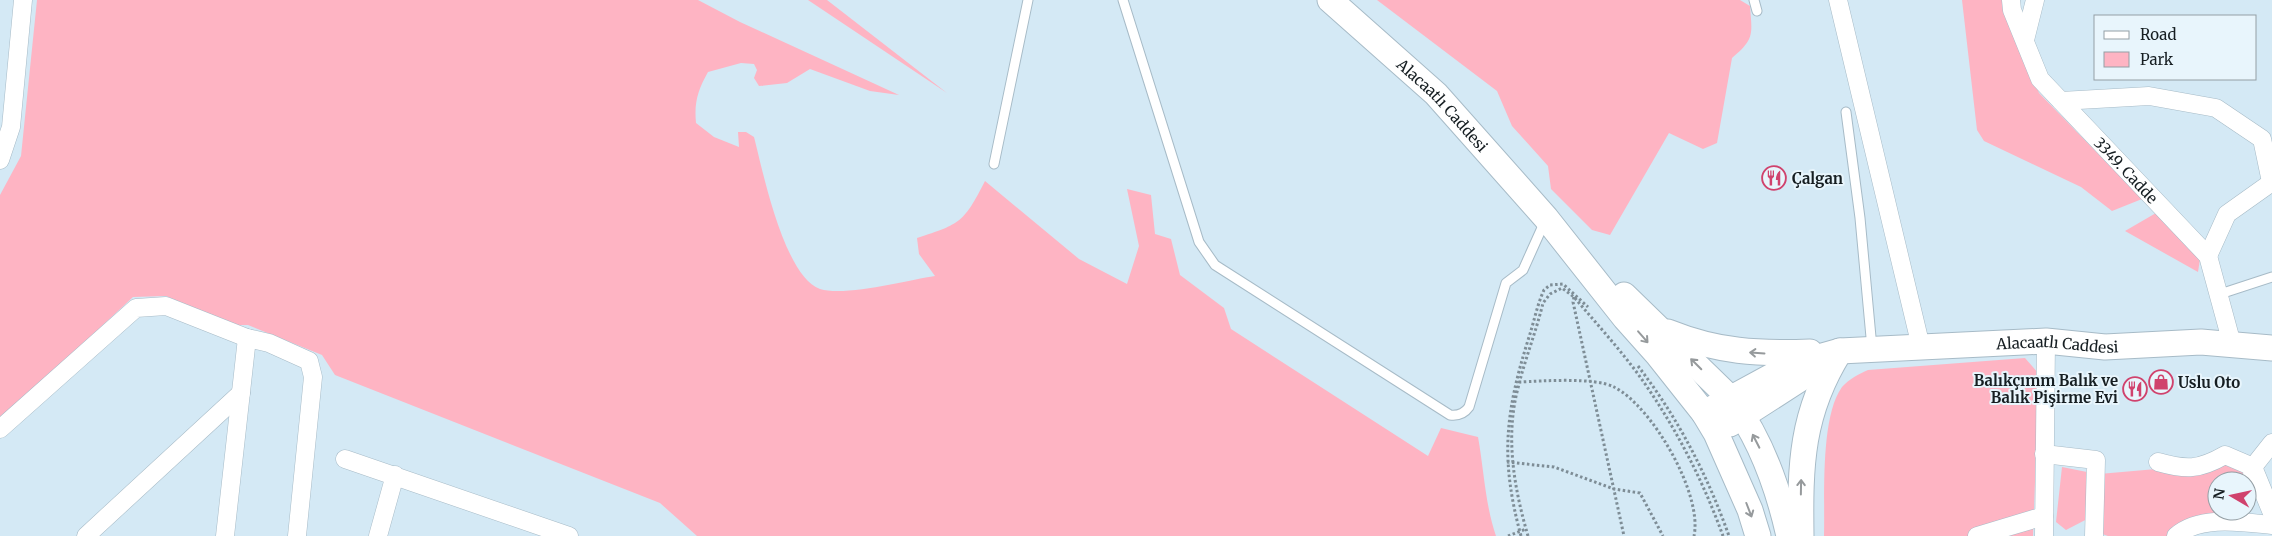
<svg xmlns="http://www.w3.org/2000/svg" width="2272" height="536" font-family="Merriweather,serif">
	<rect width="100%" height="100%" fill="#d4e9f5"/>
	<!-- green -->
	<path fill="#feb4c3" d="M 37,0 L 698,0 L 740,22 L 899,95 L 870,91 L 810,69 L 787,83 L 759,86 L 754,78 L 757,70 L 754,64 L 741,63 L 708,72 C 698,90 694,102 696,123 L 714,137 L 739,147 L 738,132 L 746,132 L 754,137 C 763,172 784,276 820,289 C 845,297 908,280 935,276 L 919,254 L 917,238 C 961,224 964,222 985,181 L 1079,259 L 1127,284 L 1139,246 L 1127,189 L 1151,195 L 1155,234 L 1171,239 L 1180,275 L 1224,308 L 1231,329 L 1428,456 L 1441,428 L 1478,437 C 1484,470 1485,504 1496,536 L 697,536 L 660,503 L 335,375 L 322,355 L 248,325 L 233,325 L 166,296 L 133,297 L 0,421 L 0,195 L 21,156 Z
		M 808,0 L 827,0 L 947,93 Z
		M 1377,0 L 1740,0 L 1750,6 C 1752,34 1755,39 1732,58 L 1717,143 L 1703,149 L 1669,133 L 1610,235 L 1592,230 L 1551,189 L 1548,166 L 1512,126 L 1497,91 Z
		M 1962,0 L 2006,0 L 2010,21 L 2039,93 L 2142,199 L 2112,211 L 2081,187 L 1984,141 L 1977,130 Z
		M 2156,213 L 2200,259 L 2198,272 L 2125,231 Z
		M 2025,358 L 2039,374 L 2033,536 L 1824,536 C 1825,498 1820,417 1842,387 C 1849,379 1859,374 1868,370 Z
		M 2225,463 L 2248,470 L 2247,481 L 2217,481 L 2217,511 L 2232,511 L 2167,536 L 2108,536 L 2097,532 L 2099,474 Z
		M 2062,467 L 2092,473 L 2093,516 L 2066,530 L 2056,522 Z"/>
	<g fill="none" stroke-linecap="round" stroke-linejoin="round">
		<!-- lane casing -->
		<g stroke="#a7bbc7" stroke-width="11">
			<path id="lane" d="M 1123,0 L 1199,242 L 1215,265 L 1450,415 C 1458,416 1464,414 1469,407 L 1506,283 L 1523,270 L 1545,221
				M 1754,0 L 1757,11
				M 1846,112 L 1860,218 L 1872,348
				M 994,164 L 1028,0
				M 2217,295 L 2272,277"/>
		</g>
		<!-- street casing -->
		<g stroke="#a7bbc7" stroke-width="19">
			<g id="street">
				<path d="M 1838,0 L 1921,347"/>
				<path id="s1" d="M 2011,0 L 2012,10 L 2040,79 L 2208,256 L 2232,344"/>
				<path d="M 2025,40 L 2035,0"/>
				<path d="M 2061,101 L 2149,96 L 2216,108 L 2262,139 L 2271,182"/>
				<path d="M 0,160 L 11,127 L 23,0"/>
				<path d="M 2208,256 L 2227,214 L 2272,182"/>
				<path d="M 0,429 L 136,308 L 166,306 L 247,338 L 269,343 L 309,361 L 313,377 L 297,536"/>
				<path d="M 2044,454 L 2096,460 L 2094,536"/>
				<path d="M 345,459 L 569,536"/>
				<path d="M 2158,462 C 2186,470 2199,470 2225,455 L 2253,467 L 2272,513"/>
				<path d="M 2247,495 L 2250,492 L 2253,467 L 2272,443"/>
				<path d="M 86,536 L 241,393"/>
				<path d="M 225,536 L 247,338"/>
				<path d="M 378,536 L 395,475"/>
				<path d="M 1977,536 L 2044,516"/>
				<path d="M 2044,536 L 2046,341"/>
				<path d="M 2176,536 C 2200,515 2242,522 2272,525"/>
			</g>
		</g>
		<!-- secondary casing -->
		<g stroke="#a7bbc7" stroke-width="27">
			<g id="secondary">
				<path id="s2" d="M 1330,0 L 1436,94 L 1546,218 L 1625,318 L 1658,355 L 1704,413 L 1716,433 L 1750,510 L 1758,536"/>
				<path d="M 1624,295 L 1731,399 C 1761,439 1778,487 1789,536"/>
				<path d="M 1668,332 C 1718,352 1758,354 1810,352"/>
				<path id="s3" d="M 1704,413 L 1794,364 L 1840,351 L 2046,341 L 2105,347 L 2201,342 L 2272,348"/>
				<path d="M 1730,424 L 1820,366"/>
				<path d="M 1801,536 C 1800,465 1801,413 1840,351"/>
			</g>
		</g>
		<!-- path -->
		<path stroke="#7e8d96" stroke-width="3" stroke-dasharray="2.5 2.5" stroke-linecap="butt" d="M 1574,297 L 1573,302 L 1624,536
			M 1638,366 C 1678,418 1707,474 1729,536
			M 1519,382 C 1543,381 1594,377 1614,387 C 1652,406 1703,494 1694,536
			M 1507,462 L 1554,467 L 1614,489 L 1640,493 L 1663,536
			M 1508,536 L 1526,529
			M 1521,536 C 1500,459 1505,413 1529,337 C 1534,322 1537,305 1544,290 L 1550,285 L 1563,284 L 1588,307
			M 1528,536 C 1514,488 1505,437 1518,388 C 1525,359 1536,332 1543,303 L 1550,294 L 1562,288 L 1574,297 C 1595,322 1618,347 1638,374 C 1674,424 1702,478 1723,536"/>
		<!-- lane -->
		<use href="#lane" stroke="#fff" stroke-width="9"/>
		<!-- street -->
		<use href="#street" stroke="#fff" stroke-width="18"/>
		<!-- secondary -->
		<use href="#secondary" stroke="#fff" stroke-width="25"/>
	</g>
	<!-- one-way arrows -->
	<defs><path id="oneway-shaft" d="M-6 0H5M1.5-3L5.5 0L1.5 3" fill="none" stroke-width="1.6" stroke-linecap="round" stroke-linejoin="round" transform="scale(1.25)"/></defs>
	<g stroke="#969a9c">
		<use href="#oneway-shaft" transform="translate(1643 337) rotate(49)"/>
		<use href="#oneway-shaft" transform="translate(1757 353) rotate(-176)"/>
		<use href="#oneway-shaft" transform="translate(1696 364) rotate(-135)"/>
		<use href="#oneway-shaft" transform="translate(1756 441) rotate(-117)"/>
		<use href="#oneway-shaft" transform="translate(1801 487) rotate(-89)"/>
		<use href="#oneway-shaft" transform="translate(1749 510) rotate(69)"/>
	</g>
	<!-- icons -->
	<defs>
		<g id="restaurant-ring" transform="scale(1.25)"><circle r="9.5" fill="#e8f5fc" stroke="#d0426d" stroke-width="1.5"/><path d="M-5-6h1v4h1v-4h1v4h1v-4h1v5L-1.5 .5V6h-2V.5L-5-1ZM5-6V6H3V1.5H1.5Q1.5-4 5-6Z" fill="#d0426d"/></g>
		<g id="shop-ring" transform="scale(1.25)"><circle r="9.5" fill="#e8f5fc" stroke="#d0426d" stroke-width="1.5"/><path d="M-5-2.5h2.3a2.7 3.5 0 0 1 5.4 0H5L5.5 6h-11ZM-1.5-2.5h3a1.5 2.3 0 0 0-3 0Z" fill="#d0426d"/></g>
	</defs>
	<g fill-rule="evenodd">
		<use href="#restaurant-ring" x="1774" y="178"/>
		<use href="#shop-ring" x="2161" y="382"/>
		<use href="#restaurant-ring" x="2135" y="389"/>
	</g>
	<g text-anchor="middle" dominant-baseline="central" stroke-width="4" stroke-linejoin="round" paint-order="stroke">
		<!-- street labels -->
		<g font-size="15" fill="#161e22" stroke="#e8f5fc">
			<text stroke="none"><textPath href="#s2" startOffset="154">Alacaatlı Caddesi</textPath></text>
			<text stroke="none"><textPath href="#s1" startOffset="210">3349. Cadde</textPath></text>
			<text stroke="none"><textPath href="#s3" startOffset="368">Alacaatlı Caddesi</textPath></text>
		</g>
		<!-- poi labels -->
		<g font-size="15" font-weight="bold" fill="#161e22" stroke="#e8f5fc" text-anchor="start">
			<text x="1792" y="178">Çalgan</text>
			<text x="2118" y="380" text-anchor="end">Balıkçımm Balık ve<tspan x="2118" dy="17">Balık Pişirme Evi</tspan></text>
			<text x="2178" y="382">Uslu Oto</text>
		</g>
	</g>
	<!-- legend -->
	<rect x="2094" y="15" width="162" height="65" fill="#e8f5fc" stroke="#949fa5"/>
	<rect x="2104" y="31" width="25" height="8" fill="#ffffff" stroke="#949fa5"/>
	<text x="2140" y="40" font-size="15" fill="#161e22">Road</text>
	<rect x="2104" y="52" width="25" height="15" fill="#feb4c3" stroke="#949fa5"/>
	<text x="2140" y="65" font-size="15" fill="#161e22">Park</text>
	<!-- north arrow -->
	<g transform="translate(2232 496) rotate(279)"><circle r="24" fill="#e8f5fc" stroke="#949fa5"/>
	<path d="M0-4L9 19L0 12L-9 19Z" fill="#d0426d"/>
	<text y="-8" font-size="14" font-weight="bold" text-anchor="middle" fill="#161e22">N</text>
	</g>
</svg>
